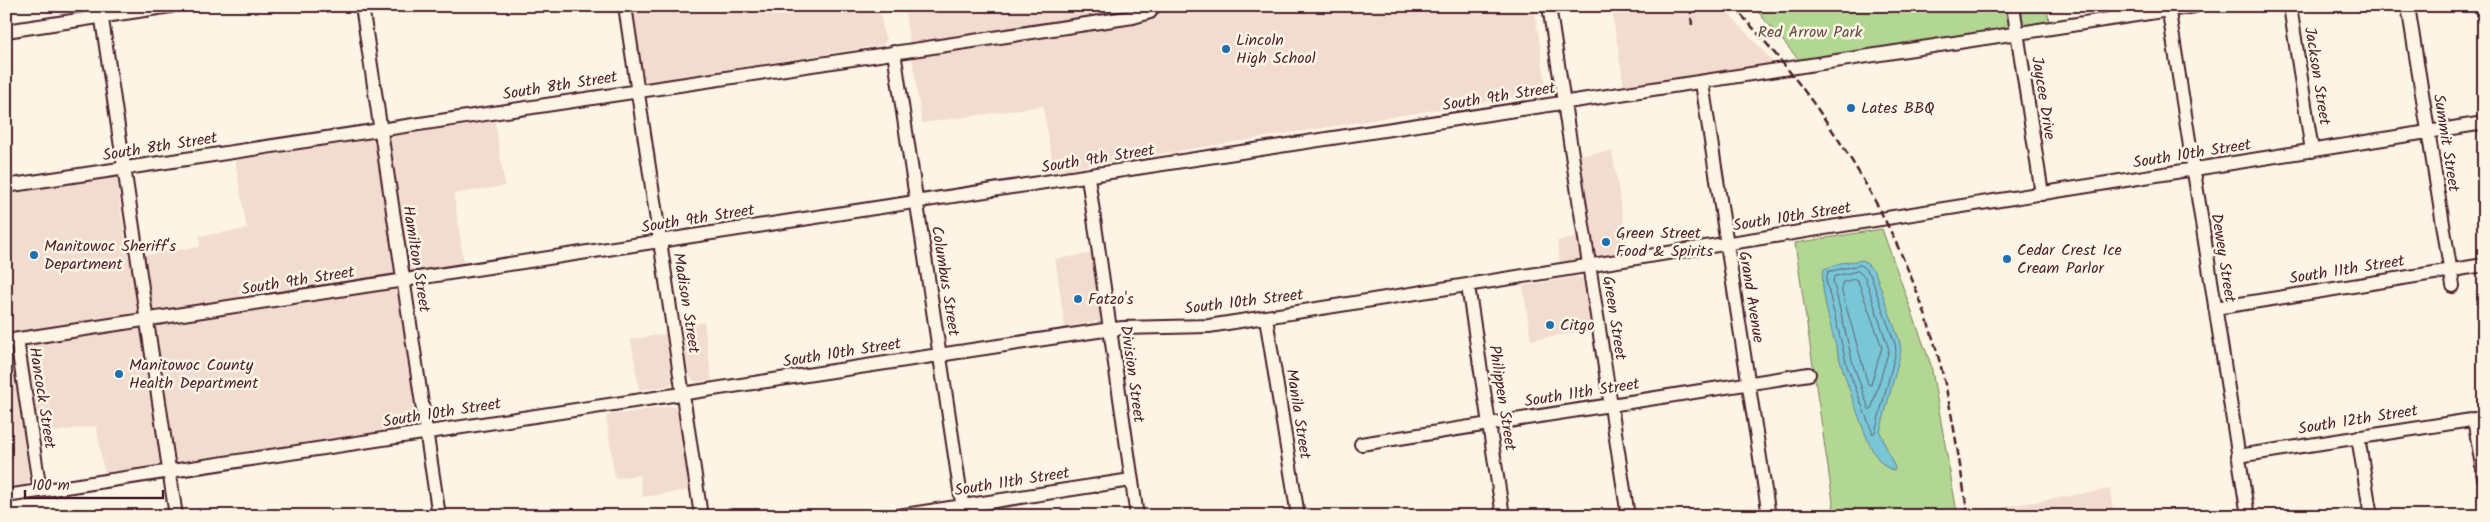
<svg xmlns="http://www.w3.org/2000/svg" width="2490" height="522" font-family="Kalam,sans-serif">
	<rect width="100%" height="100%" fill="#fcf5e5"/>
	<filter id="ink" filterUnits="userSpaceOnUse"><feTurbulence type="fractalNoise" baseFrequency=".02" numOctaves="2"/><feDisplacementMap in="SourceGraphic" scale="10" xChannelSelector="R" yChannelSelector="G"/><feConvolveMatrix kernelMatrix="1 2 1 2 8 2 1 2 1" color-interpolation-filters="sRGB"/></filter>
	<g filter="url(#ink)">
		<!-- built -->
		<path fill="#f2dcd0" d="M 632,6 L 879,6 L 884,35 L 887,39 L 883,45 L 649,82 L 644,80 L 643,74 Z
			M 904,6 L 1534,6 L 1547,92 L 1054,171 L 1043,106 L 922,123 Z
			M 1611,6 L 1722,6 L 1774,63 L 1624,87 Z
			M 495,121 L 505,186 L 454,194 L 464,264 L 396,276 L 417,413 L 416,424 L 408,427 L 104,473 L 96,426 L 24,436 L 29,480 L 26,485 L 6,488 L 6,195 L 113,176 L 117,178 L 121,185 L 119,198 L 128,257 L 200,247 L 199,236 L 247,229 L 235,160 Z
			M 1612,151 L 1629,253 L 1560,264 L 1557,241 L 1593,235 L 1580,155 Z
			M 1095,253 L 1104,320 L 1065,327 L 1055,259 Z
			M 1576,277 L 1583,278 L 1585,283 L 1592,330 L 1531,340 L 1523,286 Z
			M 704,322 L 712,380 L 698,382 L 694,381 L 689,375 L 682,326 Z
			M 666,334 L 672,382 L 668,386 L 639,390 L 631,339 Z
			M 671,406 L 675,407 L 678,411 L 690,490 L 643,497 L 639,475 L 615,479 L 606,416 Z
			M 2110,489 L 2114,516 L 1981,516 L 1980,511 Z"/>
		<!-- green -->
		<path fill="#b2d792" stroke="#7e7b5e" d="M 1753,6 L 2047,6 L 2049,22 L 1799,60 Z
			M 1882,229 L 1931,365 L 1957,512 L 1931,516 L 1835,516 L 1795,243 Z"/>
		<!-- water -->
		<path fill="#79c6d7" stroke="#668392" d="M 1863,260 L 1875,272 L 1900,343 L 1901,351 L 1880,432 L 1895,468 L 1894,471 C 1882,467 1874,454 1869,443 C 1857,416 1814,291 1824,269 L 1841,263 Z"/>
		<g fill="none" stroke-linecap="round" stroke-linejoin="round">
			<!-- shore -->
			<path stroke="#5d6270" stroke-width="1" d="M 1861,265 L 1870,274 L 1895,344 L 1896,351 L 1875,432 L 1873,434 L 1847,366 L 1826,280 L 1828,272 Z
				M 1858,271 L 1865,277 L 1889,350 L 1871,410 L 1869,409 L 1853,364 L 1833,280 L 1834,277 Z
				M 1855,279 L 1858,281 L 1882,347 L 1871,385 L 1868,384 L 1842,292 L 1842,283 Z"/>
			<!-- minor casing -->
			<g stroke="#4a1f2b" stroke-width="16">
				<path id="minor" d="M 100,6 L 176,516
					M 362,6 L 439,516
					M 625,6 L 701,516
					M 1549,6 L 1628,516
					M 2013,6 L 2042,194
					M 2168,6 L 2248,516
					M 2290,6 L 2312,151
					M 2408,6 L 2453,286
					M 6,31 L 171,6
					M 894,52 L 964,516
					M 1702,83 L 1769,516
					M 1088,177 L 1137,516
					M 6,186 L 1133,17 L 1150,12 L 1154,6
					M 1468,286 L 1503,516
					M 2215,308 L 2484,265
					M 1266,318 L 1298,516
					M 17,340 L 40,491
					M 6,341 L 2195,6
					M 2474,419 L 2484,478
					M 2358,437 L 2371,516
					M 1361,444 L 1809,374
					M 2238,456 L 2484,418
					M 6,496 L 1104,330 L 1123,328 L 1209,326 L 2484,123
					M 898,516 L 1131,480"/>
			</g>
			<!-- minor -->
			<use href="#minor" stroke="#fcf5e5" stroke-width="12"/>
			<!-- rail -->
			<path stroke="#4a1f2b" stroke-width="2.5" stroke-dasharray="8 4" stroke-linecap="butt" d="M 1690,6 L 1692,25
				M 1733,6 C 1825,104 1900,222 1937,352 C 1952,406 1959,461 1968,516"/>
		</g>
	</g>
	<!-- markers -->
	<g fill="#1f6fb2" stroke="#fcf5e5" stroke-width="2">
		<circle cx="1226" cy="49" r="5"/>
		<circle cx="1851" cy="108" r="5"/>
		<circle cx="1606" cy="242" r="5"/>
		<circle cx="34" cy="255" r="5"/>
		<circle cx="2007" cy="259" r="5"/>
		<circle cx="1078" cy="299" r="5"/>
		<circle cx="1550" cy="325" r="5"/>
		<circle cx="119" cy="374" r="5"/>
	</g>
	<g text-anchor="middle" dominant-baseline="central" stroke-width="5" stroke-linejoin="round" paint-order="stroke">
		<!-- park labels -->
		<g font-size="16" fill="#644d45" stroke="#fcf5e5">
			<text x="1810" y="32">Red Arrow Park</text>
		</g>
		<!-- poi labels -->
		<g font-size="16" fill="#4a1f2b" stroke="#fcf5e5" text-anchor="start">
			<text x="1236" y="40">Lincoln<tspan x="1236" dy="18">High School</tspan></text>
			<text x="1861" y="108">Lates BBQ</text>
			<text x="1616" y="233">Green Street<tspan x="1616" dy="18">Food &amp; Spirits</tspan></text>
			<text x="44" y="246">Manitowoc Sheriff's<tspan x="44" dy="18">Department</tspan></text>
			<text x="2017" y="250">Cedar Crest Ice<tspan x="2017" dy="18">Cream Parlor</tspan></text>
			<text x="1088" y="299">Fatzo's</text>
			<text x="1560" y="325">Citgo</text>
			<text x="129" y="365">Manitowoc County<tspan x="129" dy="18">Health Department</tspan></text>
		</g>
		<!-- street labels -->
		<g font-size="16" fill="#4a1f2b" stroke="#fcf5e5">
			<text transform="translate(2317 76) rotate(81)">Jackson Street</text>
			<text transform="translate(560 86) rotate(-9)">South 8th Street</text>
			<text transform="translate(1499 97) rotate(-9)">South 9th Street</text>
			<text transform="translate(2043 98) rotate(81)">Jaycee Drive</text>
			<text transform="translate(2446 143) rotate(81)">Summit Street</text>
			<text transform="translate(160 147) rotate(-9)">South 8th Street</text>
			<text transform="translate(2192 154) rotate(-9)">South 10th Street</text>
			<text transform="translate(1098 159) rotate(-9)">South 9th Street</text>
			<text transform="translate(1792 217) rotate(-9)">South 10th Street</text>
			<text transform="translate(698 219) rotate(-9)">South 9th Street</text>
			<text transform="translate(2223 258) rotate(81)">Dewey Street</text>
			<text transform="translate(416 259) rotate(81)">Hamilton Street</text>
			<text transform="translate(2347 270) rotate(-9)">South 11th Street</text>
			<text transform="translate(298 281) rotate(-9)">South 9th Street</text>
			<text transform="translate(945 281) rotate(81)">Columbus Street</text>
			<text transform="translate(1751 297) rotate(81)">Grand Avenue</text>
			<text transform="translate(1244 302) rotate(-7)">South 10th Street</text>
			<text transform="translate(686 303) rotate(81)">Madison Street</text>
			<text transform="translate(1614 318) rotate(81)">Green Street</text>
			<text transform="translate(842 353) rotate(-9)">South 10th Street</text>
			<text transform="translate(1132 374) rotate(82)">Division Street</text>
			<text transform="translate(1582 393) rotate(-9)">South 11th Street</text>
			<text transform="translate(42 398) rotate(81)">Hancock Street</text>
			<text transform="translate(1502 398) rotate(81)">Philippen Street</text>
			<text transform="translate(442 413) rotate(-9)">South 10th Street</text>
			<text transform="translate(1298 414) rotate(81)">Manila Street</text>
			<text transform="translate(2358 420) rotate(-9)">South 12th Street</text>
			<text transform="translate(1012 482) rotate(-9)">South 11th Street</text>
		</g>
	</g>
	<!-- margin -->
	<rect width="2490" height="522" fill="none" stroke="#fcf5e5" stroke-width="25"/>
	<rect x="12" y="12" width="2465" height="497" fill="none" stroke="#4a1f2b" stroke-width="2" filter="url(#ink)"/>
	<!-- scale -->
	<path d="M25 490v8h138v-8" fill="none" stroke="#4a1f2b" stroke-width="2.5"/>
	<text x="32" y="490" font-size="15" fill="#4a1f2b" stroke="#fcf5e5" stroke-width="4" paint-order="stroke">100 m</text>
</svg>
